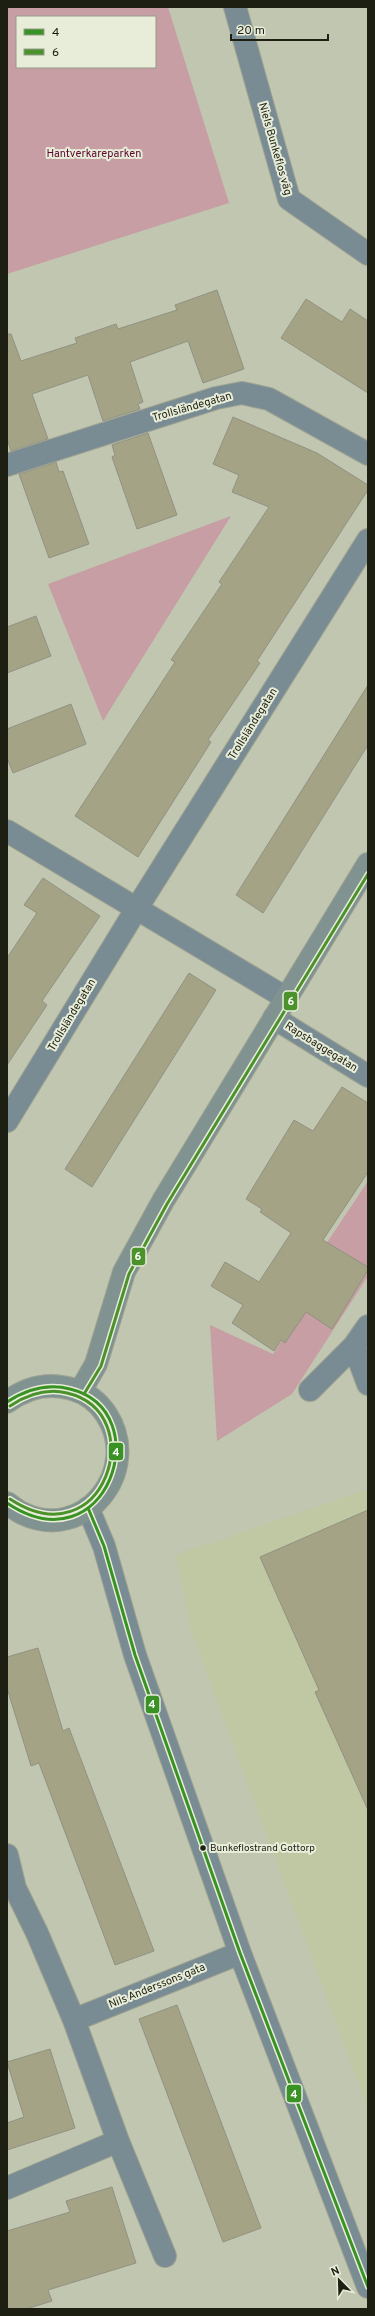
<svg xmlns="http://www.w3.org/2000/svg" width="375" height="2316" font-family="Overpass,sans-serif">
	<rect width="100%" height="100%" fill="#c1c6b0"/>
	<!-- built -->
	<path fill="#bfc7a3" d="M 368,1489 L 368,2110 L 191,1631 L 176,1555 Z"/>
	<!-- green -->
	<path fill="#c69ea3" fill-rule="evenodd" d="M 7,7 L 168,7 L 229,203 L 7,274 ZM 17,17 L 155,17 L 155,67 L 17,67 Z
		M 231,516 L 103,721 L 48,584 Z
		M 368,1181 L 368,1276 L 292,1394 L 217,1441 L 210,1325 L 273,1354 L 322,1278 L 324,1247 Z"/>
	<!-- building -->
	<path fill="#a4a386" stroke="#919281" d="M 217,290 L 244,369 L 203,383 L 188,341 L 130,362 L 143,402 L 138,404 L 140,409 L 103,421 L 88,375 L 32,394 L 48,439 L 11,451 L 7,439 L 7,334 L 11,334 L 21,361 L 77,343 L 75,338 L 116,324 L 118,329 L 177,310 L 175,305 Z
		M 306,299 L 342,322 L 350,309 L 368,321 L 368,393 L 281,338 Z
		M 233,417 L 317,453 L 368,485 L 368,490 L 257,661 L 260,663 L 208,740 L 211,742 L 138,857 L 75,816 L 175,662 L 171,660 L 222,584 L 219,582 L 269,507 L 232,492 L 239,475 L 213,464 Z
		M 148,433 L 177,515 L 137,529 L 112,457 L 115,455 L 112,445 Z
		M 56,462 L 59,472 L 63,471 L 89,544 L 49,558 L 19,474 Z
		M 36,616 L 51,656 L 7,673 L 7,627 Z
		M 368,685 L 368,745 L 263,913 L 236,895 Z
		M 71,704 L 86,744 L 13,773 L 7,758 L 7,729 Z
		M 43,878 L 100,916 L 42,1001 L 47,1005 L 7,1065 L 7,958 L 37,913 L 24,905 Z
		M 189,973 L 216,990 L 92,1187 L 65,1169 Z
		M 342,1087 L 368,1103 L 368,1172 L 323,1240 L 368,1267 L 368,1270 L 332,1329 L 306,1312 L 285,1343 L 281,1340 L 274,1351 L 232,1323 L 243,1305 L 211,1286 L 225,1262 L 259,1282 L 291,1233 L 260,1212 L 262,1209 L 246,1199 L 294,1120 L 313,1131 Z
		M 368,1510 L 368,1810 L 315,1692 L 319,1690 L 260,1557 Z
		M 38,1648 L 63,1731 L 69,1728 L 154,1951 L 115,1965 L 39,1763 L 31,1766 L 7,1688 L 7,1657 Z
		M 177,2005 L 261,2228 L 223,2242 L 139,2019 Z
		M 50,2049 L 75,2128 L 7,2150 L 7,2123 L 24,2117 L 7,2062 Z
		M 112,2187 L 136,2263 L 48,2290 L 52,2301 L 26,2309 L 7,2309 L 7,2231 L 70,2212 L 66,2201 Z"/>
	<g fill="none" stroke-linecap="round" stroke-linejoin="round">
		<!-- street casing -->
		<g stroke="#9fa392" stroke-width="24">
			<path id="street" d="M 235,7 L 289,199 L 368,254
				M 7,465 L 216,398 L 242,393 L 269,399 L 368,454
				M 7,831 L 286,998
				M 274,1018 L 368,1076
				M 7,1121 L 137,908 L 368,540
				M 368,1326 L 354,1346 L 368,1384
				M 310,1390 L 354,1346
				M 88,1508 L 104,1546 L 135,1655 L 240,1953 L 368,2287
				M 7,1855 L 15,1888 L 37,1933 L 74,2020 L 118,2141 L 7,2188
				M 74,2020 L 240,1953
				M 118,2141 L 165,2256"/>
		</g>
		<!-- secondary casing -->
		<g stroke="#9fa392" stroke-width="24">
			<path id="secondary" d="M 80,1392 L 96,1364 L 124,1272 L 163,1201 L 368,864
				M 7,1402 C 27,1387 48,1382 72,1389 C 86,1393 98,1402 106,1414 C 143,1470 84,1544 22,1513 C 17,1511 12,1506 7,1503"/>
		</g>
		<!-- street -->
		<use href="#street" stroke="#7a8c93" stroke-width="22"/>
		<!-- secondary -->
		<use href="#secondary" stroke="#819391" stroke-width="22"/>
		<!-- bus-1 casing -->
		<g stroke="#e8edd9" stroke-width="6">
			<path id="bus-1" d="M 7,1402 C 27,1389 47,1383 70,1389 C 160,1411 107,1570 7,1503
				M 88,1508 L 104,1546 L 135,1655 L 240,1953 L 368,2287"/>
		</g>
		<!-- bus-2 casing -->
		<g stroke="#e8edd9" stroke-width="6">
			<path id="bus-2" d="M 84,1394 L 101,1366 L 129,1274 L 167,1204 L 368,874
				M 10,1499 C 104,1561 152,1413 67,1393 C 46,1388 28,1394 10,1406"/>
		</g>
		<!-- bus-1 -->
		<use href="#bus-1" stroke="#399324" stroke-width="3"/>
		<!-- bus-2 -->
		<use href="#bus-2" stroke="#4b912c" stroke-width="3"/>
	</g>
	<!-- markers -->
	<circle fill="#1c1f11" stroke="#e8edd9" stroke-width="1.5" cx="203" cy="1848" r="3.5"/>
	<g text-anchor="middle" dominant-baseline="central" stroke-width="4" stroke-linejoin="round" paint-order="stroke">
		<!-- bus labels -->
		<g font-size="10" fill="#1c1f11" stroke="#e8edd9" text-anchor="start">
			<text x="210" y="1848">Bunkeflostrand Gottorp</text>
		</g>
		<!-- street labels -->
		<g font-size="11" fill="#1c1f11" stroke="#e8edd9">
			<text transform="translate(275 149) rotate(74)">Niels Bunkeflos väg</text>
			<text transform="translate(192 407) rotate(-16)">Trollsländegatan</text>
			<text transform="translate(253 724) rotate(-58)">Trollsländegatan</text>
			<text transform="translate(72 1015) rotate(-59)">Trollsländegatan</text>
			<text transform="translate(321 1047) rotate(32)">Rapsbaggegatan</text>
			<text transform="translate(157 1986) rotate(-22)">Nils Anderssons gata</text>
		</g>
		<!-- park labels -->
		<g font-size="11" fill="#5d0732" stroke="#e8edd9">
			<text x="94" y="154">Hantverkareparken</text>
		</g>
	</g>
	<g stroke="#e8edd9" stroke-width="1.5">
		<rect x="283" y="991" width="15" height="20" rx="4" fill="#4b912c"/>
		<rect x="131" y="1247" width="15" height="19" rx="4" fill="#4b912c"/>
		<rect x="108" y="1442" width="16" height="19" rx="4" fill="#399324"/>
		<rect x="145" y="1695" width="15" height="19" rx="4" fill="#399324"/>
		<rect x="286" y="2084" width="16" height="19" rx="4" fill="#399324"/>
	</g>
	<g font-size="11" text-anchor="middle" font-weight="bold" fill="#fff">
		<text x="291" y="1005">6</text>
		<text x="138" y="1260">6</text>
		<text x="116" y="1456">4</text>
		<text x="152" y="1708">4</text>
		<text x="294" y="2098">4</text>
	</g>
	<!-- border -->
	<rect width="375" height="2316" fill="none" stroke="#1c1f11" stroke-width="16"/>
	<!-- legend -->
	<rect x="16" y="16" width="140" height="52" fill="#e8edd9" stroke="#969b89"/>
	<rect x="24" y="29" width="20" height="6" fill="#399324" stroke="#969b89"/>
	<text x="52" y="36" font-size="12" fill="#1c1f11">4</text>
	<rect x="24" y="49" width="20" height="6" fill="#4b912c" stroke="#969b89"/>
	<text x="52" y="56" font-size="12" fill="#1c1f11">6</text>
	<!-- north arrow -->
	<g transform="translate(339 2280) rotate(337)" stroke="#e8edd9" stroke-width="3" paint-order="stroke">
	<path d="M0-3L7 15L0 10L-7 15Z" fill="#1c1f11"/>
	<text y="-6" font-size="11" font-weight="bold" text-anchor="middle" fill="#1c1f11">N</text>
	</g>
	<!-- scale -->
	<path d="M231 34v6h97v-6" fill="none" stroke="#1c1f11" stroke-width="2"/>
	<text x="237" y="34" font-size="12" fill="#1c1f11" stroke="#e8edd9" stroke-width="3" paint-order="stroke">20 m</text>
</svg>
